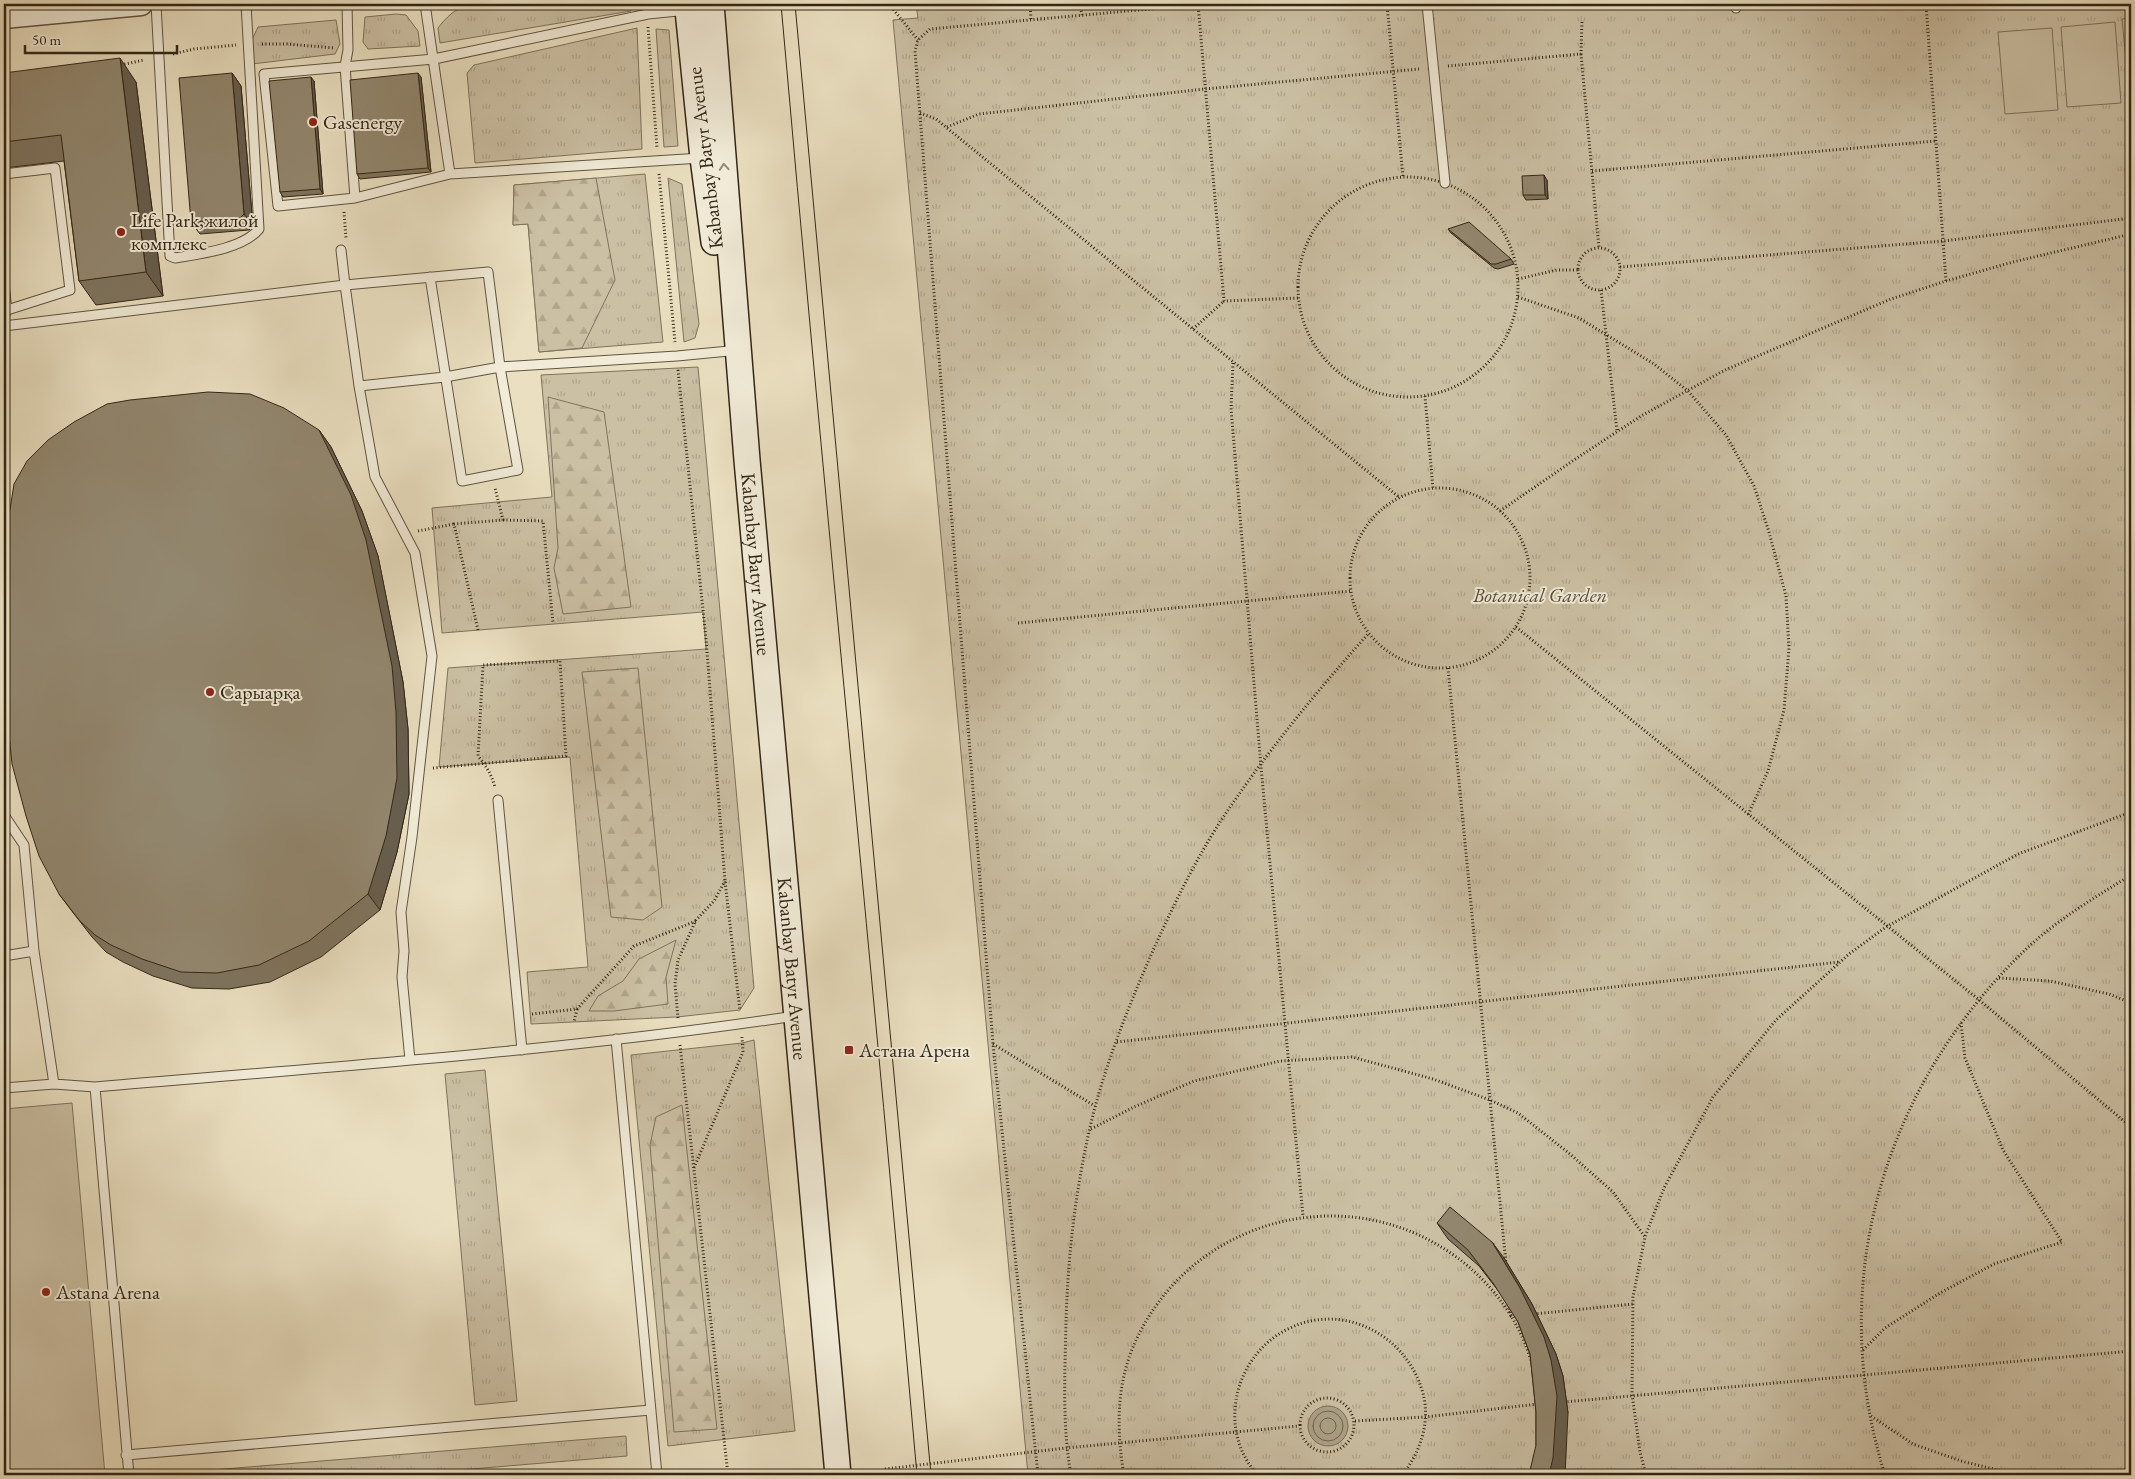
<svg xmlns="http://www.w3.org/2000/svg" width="2135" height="1479" font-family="'EB Garamond',serif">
	<defs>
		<pattern id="grass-tufts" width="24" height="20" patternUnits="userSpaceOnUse" patternTransform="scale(1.25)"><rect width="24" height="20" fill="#cbc0a4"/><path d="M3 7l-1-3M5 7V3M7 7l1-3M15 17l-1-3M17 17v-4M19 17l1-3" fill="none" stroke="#afa58c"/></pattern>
		<pattern id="forest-firs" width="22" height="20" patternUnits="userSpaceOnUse" patternTransform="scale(1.25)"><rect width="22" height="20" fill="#cbc0a4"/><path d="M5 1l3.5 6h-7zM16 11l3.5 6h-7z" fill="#afa58c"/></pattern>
	</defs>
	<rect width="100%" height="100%" fill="#eae0c1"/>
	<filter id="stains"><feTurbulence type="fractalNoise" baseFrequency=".004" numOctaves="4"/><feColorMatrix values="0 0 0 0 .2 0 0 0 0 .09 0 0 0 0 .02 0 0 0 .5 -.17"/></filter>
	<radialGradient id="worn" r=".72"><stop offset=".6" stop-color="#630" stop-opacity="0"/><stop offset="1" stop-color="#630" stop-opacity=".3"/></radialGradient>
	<!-- grass -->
	<path fill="url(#grass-tufts)" stroke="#7e735d" d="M 482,4 L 630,4 L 631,11 L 440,43 L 438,28 C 452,10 460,6 482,4 Z
		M 916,4 L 2131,4 L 2131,1475 L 1028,1475 L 893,20 L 918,18 Z
		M 396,14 L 406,15 L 418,31 L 420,46 L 368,49 L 363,42 L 365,17 Z
		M 336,20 L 340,44 L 335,54 L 252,64 L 250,44 L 258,27 Z
		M 637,28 L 642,149 L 475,163 L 467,73 L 474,65 Z
		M 656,29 L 669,30 L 678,146 L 664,147 Z
		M 645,174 L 663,342 L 539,352 L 528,224 L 513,225 L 514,185 Z
		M 668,178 L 682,184 L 699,324 L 695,338 L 684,342 Z
		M 698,367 L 754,988 L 740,1010 L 677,1017 L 531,1024 L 527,972 L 588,967 L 570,757 L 439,767 L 448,668 L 706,649 L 703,612 L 442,633 L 432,508 L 552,497 L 541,375 Z
		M 754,1040 L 795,1431 L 668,1446 L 631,1055 L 742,1043 Z
		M 485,1070 L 517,1401 L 475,1405 L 445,1074 Z
		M 626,1436 L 627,1456 L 400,1475 L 151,1475 Z"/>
	<!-- forest -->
	<path fill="url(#forest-firs)" stroke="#7e735d" d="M 596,178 L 615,280 L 582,348 L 539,352 L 528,224 L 513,225 L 514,185 Z
		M 548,397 L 604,412 L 631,607 L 563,614 L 554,568 L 558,548 Z
		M 638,668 L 662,907 L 643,920 L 611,917 L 582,672 Z
		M 676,940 L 666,977 L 668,1004 L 614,1011 L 589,1011 L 598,996 L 623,981 L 639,959 Z
		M 682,1105 L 717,1429 L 674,1432 L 650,1145 L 656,1117 Z"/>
	<!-- garden -->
	<path fill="#cbc0a4" stroke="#7e735d" d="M 2131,18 L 2131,103 L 2130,103 L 2122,19 Z
		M 2115,22 L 2121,103 L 2067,107 L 2061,27 Z
		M 2052,28 L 2058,110 L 2005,114 L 1998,32 Z
		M 72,1103 L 105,1475 L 4,1475 L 4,1109 Z"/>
	<!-- water -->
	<path fill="#aba187" stroke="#7b705a" d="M1308 1426a20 20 0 1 1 40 0a20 20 0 1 1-40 0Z"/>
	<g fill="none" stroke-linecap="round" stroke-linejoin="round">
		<!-- shore -->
		<path stroke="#6e644e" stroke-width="1" d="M1313 1426a15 15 0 1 1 30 0a15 15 0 1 1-30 0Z
			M1320 1426a8 8 0 1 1 16 0a8 8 0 1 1-16 0Z"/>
		<!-- service casing -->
		<g stroke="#605441" stroke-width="11">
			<path id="service" d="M 156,4 L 170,256 L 175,258 C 199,254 243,249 259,229 L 246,4
				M 347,4 L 348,50 L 345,66 L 355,198
				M 425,4 L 450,174 L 701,158
				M 1427,4 L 1445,183
				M 1736,4 L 1736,8
				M 4,174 L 55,168 L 70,290 L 4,311
				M 450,174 L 355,198 L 278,206 L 264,74 L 434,59 L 648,14 L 688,10
				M 341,250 L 345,285 L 488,272 L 500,367 L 518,470 L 462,481 L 430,277
				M 4,283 L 7,311
				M 4,326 L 345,285 L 359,386 L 445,377 L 500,367 L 677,356 L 729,351
				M 359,386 L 375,477 L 415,553 L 432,656 L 412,837 L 401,912 L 404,951 L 402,977 L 410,1060
				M 498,800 L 522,1050
				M 4,815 L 24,845 L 34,951
				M 4,956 L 34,951 L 54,1084
				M 616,1039 L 657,1475
				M 95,1087 L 129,1475
				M 4,1088 L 54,1084 L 95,1087 C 328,1067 563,1051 795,1016
				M 126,1455 L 651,1410"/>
		</g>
		<!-- tertiary casing -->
		<g stroke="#605441" stroke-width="25">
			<path id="tertiary" d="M 4,17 L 141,4"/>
		</g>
		<!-- secondary casing -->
		<g stroke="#322616" stroke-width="28">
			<g id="secondary">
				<path d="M 689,4 L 688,10 L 703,158 L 714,242"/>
				<path id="s1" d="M 711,4 L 747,460 L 838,1475"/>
			</g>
		</g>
		<!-- path -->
		<path stroke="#322616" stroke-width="3" stroke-dasharray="1 2.5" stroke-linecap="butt" d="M 889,4 L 918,40
			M 1030,4 L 1031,20
			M 1080,4 L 1082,15
			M 1198,4 L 1224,301 L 1298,298
			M 1387,4 L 1403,177
			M 1926,4 L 1946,281
			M 648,27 L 657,148
			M 262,44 L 287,44 L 335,48
			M 173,54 L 194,49 L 236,45
			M 1581,54 L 1599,248
			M 121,65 L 144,60
			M 1448,66 L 1581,54 L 1582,21
			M 920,113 L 936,119 L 1400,498
			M 947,127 L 979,114 L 1205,89 L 1419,69
			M 1592,171 L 1936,141
			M 659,174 L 675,342
			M1298 287a110 110 0 1 1 220 0a110 110 0 1 1-220 0Z
			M 344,212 L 346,238
			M1578 269a21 21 0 1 1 42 0a21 21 0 1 1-42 0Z
			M 1620,267 L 1943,241 L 2131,218
			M 1518,279 L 1557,270 L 1578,270
			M 1601,290 L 1617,431
			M 1518,297 L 1579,318 L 1654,364 L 1688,391 L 1726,435 L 1754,486 L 1769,532 L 1786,596 L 1789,648 L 1784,710 L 1768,771 L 1748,815
			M 1193,329 L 1224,301
			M 1233,363 L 1231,408 L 1261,767 L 1303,1216
			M 678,370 L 706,639 L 725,881 L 740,1011
			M 1425,396 L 1433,489
			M1350 578a90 90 0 1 1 180 0a90 90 0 1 1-180 0Z
			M 1500,511 L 1574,460 L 1641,416 L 1725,370 L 1891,299 L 1946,281 L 2013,262 L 2131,234
			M 503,520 L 543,521 L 553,623
			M 418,531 L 454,524
			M 1018,623 L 1351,591
			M 1516,627 L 1978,999 L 2131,1127
			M 478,630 L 454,524 L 503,520 L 495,488
			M 1448,668 L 1506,1264
			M 433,768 L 566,756 L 560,661 L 483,665 L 478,756 C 487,767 491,774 495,787
			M 1999,978 L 2050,981 L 2109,994 L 2131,1003
			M 577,1009 L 634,946 L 696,921
			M 532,1014 L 577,1009 L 574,1022
			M 678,1018 L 675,984 L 678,960 L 696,920 L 714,901 L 725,881
			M 1117,1042 L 1839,962
			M 993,1044 L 1095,1106
			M 680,1045 L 728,1475
			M 1091,1129 L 1134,1107 L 1194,1081 L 1280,1061 L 1352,1057 L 1433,1079 L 1490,1100 L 1518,1113 L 1570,1154 L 1613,1192 L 1645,1237
			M 694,1168 L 743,1052 L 742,1037
			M 1509,1305 L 1511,1316 L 1518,1316
			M 1534,1314 L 1633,1304
			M 1863,1350 L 1885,1328 L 1940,1293 L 1994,1264 L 2062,1242 L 2003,1150 L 1965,1058 L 1961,1023
			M1300 1425a27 27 0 1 1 54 0a27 27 0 1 1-54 0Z
			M 1564,1402 L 2131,1351
			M 1871,1416 L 1913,1444 L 1961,1461 L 2018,1475
			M 1355,1421 L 1425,1417 L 1538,1404
			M 885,1469 L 1066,1448 L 1299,1426
			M 1038,1475 L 993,1044 L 915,51 L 918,40 L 930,29 L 1205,4
			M 1071,1475 C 1062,1425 1065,1373 1066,1322 C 1068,1250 1077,1177 1095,1107 C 1110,1052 1132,998 1155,946 C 1175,902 1196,859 1222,819 C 1266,753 1316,692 1369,633
			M 1124,1475 C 1117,1434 1116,1392 1131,1352 C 1182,1222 1342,1175 1455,1256 C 1491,1282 1519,1319 1531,1361
			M 1257,1475 C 1250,1466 1244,1457 1240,1446 C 1224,1401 1246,1348 1290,1328 C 1342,1303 1403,1333 1421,1387 C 1432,1417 1422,1451 1402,1475
			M 1646,1475 L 1640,1452 L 1632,1394 L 1633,1297 L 1645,1237 L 1664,1188 L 1713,1097 L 1776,1020 L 1849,954 L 1886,927 L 2018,854 L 2131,812
			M 1885,1475 C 1825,1285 1882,1089 2023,952 C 2055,921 2094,898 2131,875"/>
		<!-- service -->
		<use href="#service" stroke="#f1ebd7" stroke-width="9"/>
		<!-- tertiary -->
		<use href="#tertiary" stroke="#f1ebd7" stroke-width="22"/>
		<!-- secondary -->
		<use href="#secondary" stroke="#f1ebd7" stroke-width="25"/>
		<!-- tram -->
		<path stroke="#322616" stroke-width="1" d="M 781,4 C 824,495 874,985 917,1475
			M 795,4 L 931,1475"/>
	</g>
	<!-- wall -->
	<path fill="#7e745f" stroke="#322616" d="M 4,73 L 136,82 L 163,296 L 96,305 L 79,281 L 64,161 L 4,168 Z
		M 232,73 L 241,86 L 253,226 L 249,230 L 200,234 L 191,222 Z
		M 421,77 L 431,172 L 360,179 L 357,174 Z
		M 314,81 L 323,194 L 283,197 L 280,192 Z
		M 1547,180 L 1548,199 L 1526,200 L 1523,195 Z
		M 1448,229 L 1511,259 L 1514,264 L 1498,269 L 1494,268 L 1451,233 Z
		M 319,430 L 331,447 L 362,511 L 378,556 L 403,682 L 408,729 L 409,794 L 397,852 L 380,910 L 321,957 L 270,982 L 229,989 L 192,988 L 153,976 L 123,962 L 106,952 L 92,937 L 71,910 L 59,894 Z
		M 1437,1223 L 1504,1258 L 1532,1304 L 1556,1354 L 1563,1376 L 1568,1413 L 1536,1445 L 1536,1412 L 1530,1354 L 1518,1322 L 1500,1293 L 1479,1266 L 1448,1239 Z"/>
	<!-- shaded-wall -->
	<path fill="#665e4e" stroke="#322616" d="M 120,58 L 136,82 L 163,296 L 146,272 Z
		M 232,73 L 241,86 L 253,226 L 244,214 Z
		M 418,73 L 421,77 L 431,172 L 428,168 Z
		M 311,77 L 314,81 L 323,194 L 320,189 Z
		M 1544,175 L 1547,180 L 1548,199 L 1545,195 Z
		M 319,430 L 331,447 L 362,511 L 378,556 L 403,682 L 408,729 L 409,794 L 397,852 L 380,910 L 368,894 Z
		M 1492,1242 L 1504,1258 L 1532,1304 L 1556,1354 L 1563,1376 L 1568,1413 L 1565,1475 L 1549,1475 L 1520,1288 Z"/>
	<!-- building -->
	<path fill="#92876f" stroke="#322616" d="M 120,58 L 146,272 L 79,281 L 61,135 L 4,142 L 4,73 Z
		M 232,73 L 244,214 L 240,218 L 191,222 L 179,78 Z
		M 418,73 L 428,168 L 357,174 L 350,80 Z
		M 311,77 L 320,189 L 280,192 L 269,81 Z
		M 1544,175 L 1545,195 L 1523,195 L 1522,176 Z
		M 1469,222 L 1511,259 L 1496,264 L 1491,264 L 1448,229 Z
		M 208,392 L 250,394 L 284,408 L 319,430 L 351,495 L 366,540 L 392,666 L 396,712 L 397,778 L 386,836 L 368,894 L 309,941 L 259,965 L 217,973 L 181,972 L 142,959 L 111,945 L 95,935 L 80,921 L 59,894 L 39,856 L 26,816 L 12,764 L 4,686 L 5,570 L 8,522 L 14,484 L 27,461 L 48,440 L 74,422 L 107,404 L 130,400 Z
		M 1450,1207 L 1492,1242 L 1520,1288 L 1544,1337 L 1551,1360 L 1557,1396 L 1553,1458 L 1549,1475 L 1529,1475 L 1536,1445 L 1536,1412 L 1530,1354 L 1518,1322 L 1493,1283 L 1468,1250 L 1437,1223 Z"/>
	<!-- one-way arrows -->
	<defs><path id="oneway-chevron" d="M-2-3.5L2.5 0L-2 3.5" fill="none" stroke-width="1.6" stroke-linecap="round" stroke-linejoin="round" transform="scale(1.25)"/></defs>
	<use stroke="#928876" href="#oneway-chevron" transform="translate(724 167) rotate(-94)"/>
	<!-- markers -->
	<g fill="#8f2418" stroke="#f1ebd7" stroke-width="2">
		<circle cx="313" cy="122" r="5"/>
		<circle cx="121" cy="232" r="5"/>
		<circle cx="210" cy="692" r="5"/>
		<rect x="844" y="1045" width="10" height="10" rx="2.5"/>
		<circle cx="46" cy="1292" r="5"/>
	</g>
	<g text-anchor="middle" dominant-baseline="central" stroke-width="4" stroke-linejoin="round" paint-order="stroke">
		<!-- poi labels -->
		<g font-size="20" fill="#322616" stroke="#f1ebd7" text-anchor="start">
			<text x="323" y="122">Gasenergy</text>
			<text x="131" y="220">Life Park,жилой<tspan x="131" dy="23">комплекс</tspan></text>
			<text x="220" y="692">Сарыарқа</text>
			<text x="859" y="1050">Астана Арена</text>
			<text x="56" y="1292">Astana Arena</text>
		</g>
		<!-- street labels -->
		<g font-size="20" fill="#322616" stroke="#f1ebd7">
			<text transform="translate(705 158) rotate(-97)">Kabanbay Batyr Avenue</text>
			<text stroke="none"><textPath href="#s1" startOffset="562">Kabanbay Batyr Avenue</textPath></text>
			<text stroke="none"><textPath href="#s1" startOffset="968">Kabanbay Batyr Avenue</textPath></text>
		</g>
		<!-- park labels -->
		<g font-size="20" font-style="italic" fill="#584c3a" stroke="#f1ebd7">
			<text x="1540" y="595">Botanical Garden</text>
		</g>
	</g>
	<!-- margin -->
	<rect width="2135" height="1479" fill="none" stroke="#eae0c1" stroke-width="20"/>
	<rect x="5" y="5" width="2125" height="1469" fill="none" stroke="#322616" stroke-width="2.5"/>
	<rect x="10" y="10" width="2115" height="1459" fill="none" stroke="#322616"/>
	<!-- scale -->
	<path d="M25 45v8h152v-8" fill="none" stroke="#322616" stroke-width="2.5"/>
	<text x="32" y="45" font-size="15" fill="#322616" stroke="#f1ebd7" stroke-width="4" paint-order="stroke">50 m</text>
	<rect width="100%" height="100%" filter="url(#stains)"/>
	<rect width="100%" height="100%" fill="url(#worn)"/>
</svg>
